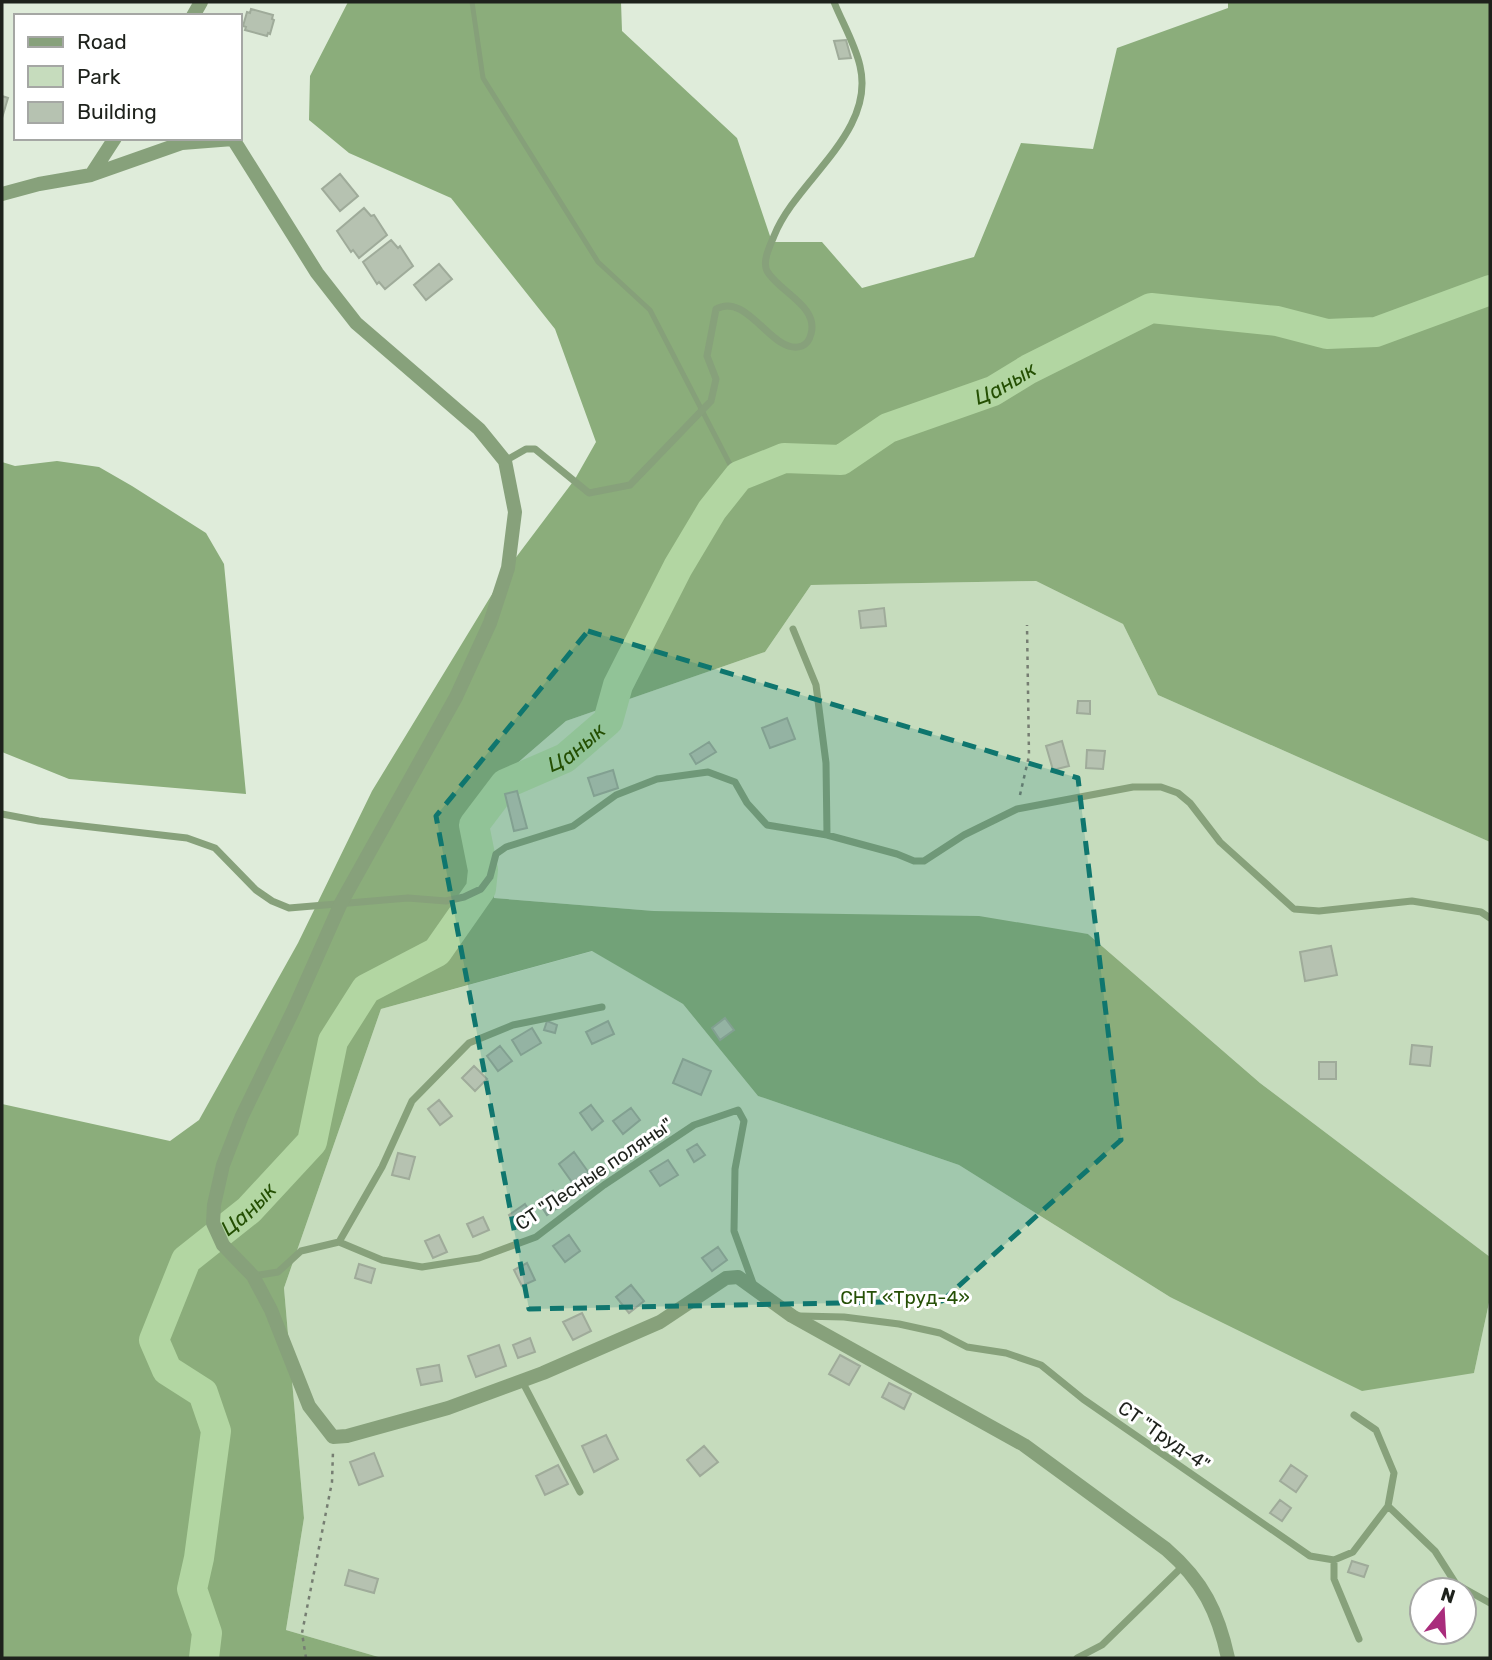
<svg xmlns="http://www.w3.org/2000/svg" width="1492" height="1660" font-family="Rubik,sans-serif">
	<rect width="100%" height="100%" fill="#dfecda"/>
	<!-- green -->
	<path fill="#c6dcbd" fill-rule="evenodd" d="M 1036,581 L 1123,624 L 1158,695 L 1490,842 L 1490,1257 L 1260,1083 L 1088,934 L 654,911 L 493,898 L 485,791 L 566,721 L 765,652 L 811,585 Z
		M 593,951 L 683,1004 L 758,1096 L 959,1165 L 1170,1297 L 1474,1373 L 1490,1298 L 1490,1658 L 382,1658 L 286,1630 L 304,1518 L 284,1288 L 381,1009 ZM 1422,1590 L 1464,1590 L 1464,1632 L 1422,1632 Z"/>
	<!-- forest -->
	<path fill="#8bad7b" d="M 348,2 L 621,2 L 622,31 L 737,138 L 772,242 L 822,242 L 862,288 L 974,257 L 1021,143 L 1093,149 L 1117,48 L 1228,8 L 1228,2 L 1490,2 L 1490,842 L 1158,695 L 1123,624 L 1036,581 L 811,585 L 765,652 L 566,721 L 485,791 L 494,898 L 654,911 L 979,916 L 1088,934 L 1260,1083 L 1490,1257 L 1490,1298 L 1474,1373 L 1362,1391 L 1170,1297 L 959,1165 L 758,1096 L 683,1004 L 592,951 L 381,1009 L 284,1288 L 304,1518 L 286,1630 L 382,1658 L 2,1658 L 2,1104 L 170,1141 L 199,1120 L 298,943 L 372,791 L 508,568 L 575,479 L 596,442 L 555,329 L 451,198 L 349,153 L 309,120 L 310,76 Z
		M 57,461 L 99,467 L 132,486 L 206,533 L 224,564 L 246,794 L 69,779 L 2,752 L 2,462 L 15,466 Z"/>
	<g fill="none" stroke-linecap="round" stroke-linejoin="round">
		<!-- stream -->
		<path stroke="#86a07a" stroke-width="5" d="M 472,2 L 483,78 L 598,262 L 650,310 L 737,478"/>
		<!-- river -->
		<path stroke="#b2d6a2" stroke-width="30" id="s1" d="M 204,1658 L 207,1633 L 192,1589 L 199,1558 L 216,1431 L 203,1393 L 167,1370 L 154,1340 L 186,1260 L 249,1210 L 312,1142 L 333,1041 L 366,989 L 437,952 L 481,889 L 483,870 L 474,825 L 505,784 L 565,758 L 608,721 L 618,685 L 678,567 L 712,510 L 739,476 L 784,458 L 841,460 L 888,428 L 993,391 L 1029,369 L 1151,308 L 1277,321 L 1327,334 L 1376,332 L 1490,290"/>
	</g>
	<!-- building -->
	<path fill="#b6c2b1" stroke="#9fab9a" stroke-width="2" d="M 251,9 L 273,15 L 272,19 L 274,20 L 270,34 L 268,33 L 267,36 L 245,30 L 246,27 L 243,26 L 247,12 L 250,13 Z
		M 846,40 L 851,58 L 839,59 L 834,41 Z
		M 2,96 L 8,98 L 2,118 Z
		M 340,174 L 358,196 L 340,211 L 322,189 Z
		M 364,208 L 371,216 L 374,215 L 387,235 L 359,258 L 353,250 L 351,252 L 337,231 Z
		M 391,240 L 398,248 L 400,246 L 413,266 L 385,289 L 379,282 L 377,284 L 363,262 Z
		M 439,264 L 452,279 L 426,300 L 414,285 Z
		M 884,608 L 886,626 L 861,628 L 859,611 Z
		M 1078,701 L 1090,701 L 1090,714 L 1077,713 Z
		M 787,718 L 795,739 L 770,748 L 762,728 Z
		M 1062,741 L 1069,766 L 1053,770 L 1046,746 Z
		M 709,742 L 716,752 L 696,764 L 690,754 Z
		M 1087,750 L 1105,751 L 1103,769 L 1086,768 Z
		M 613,770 L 618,788 L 594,796 L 588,778 Z
		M 517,791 L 527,828 L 514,831 L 505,794 Z
		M 1331,946 L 1337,975 L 1305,981 L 1300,952 Z
		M 725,1018 L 734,1030 L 720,1040 L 712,1028 Z
		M 547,1021 L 557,1025 L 555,1033 L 544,1030 Z
		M 608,1021 L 614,1034 L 592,1044 L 586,1032 Z
		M 532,1028 L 541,1043 L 521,1055 L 512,1040 Z
		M 1412,1045 L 1432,1047 L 1430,1066 L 1410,1064 Z
		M 500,1046 L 512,1061 L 498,1071 L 487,1056 Z
		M 683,1059 L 711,1071 L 701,1095 L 673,1083 Z
		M 1319,1062 L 1336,1062 L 1336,1079 L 1319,1079 Z
		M 474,1066 L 487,1079 L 475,1091 L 462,1078 Z
		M 439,1100 L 452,1116 L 440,1125 L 428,1109 Z
		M 591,1105 L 603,1121 L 592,1130 L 580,1113 Z
		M 631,1108 L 640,1120 L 623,1134 L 613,1121 Z
		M 697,1144 L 705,1155 L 694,1162 L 687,1150 Z
		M 574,1152 L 589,1173 L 574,1185 L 559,1164 Z
		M 398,1153 L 415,1157 L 409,1179 L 392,1175 Z
		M 668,1160 L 678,1175 L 660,1186 L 650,1171 Z
		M 553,1191 L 562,1205 L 547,1215 L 538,1201 Z
		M 525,1204 L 534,1218 L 518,1229 L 509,1215 Z
		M 483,1217 L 489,1230 L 473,1237 L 467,1224 Z
		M 439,1235 L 447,1252 L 433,1258 L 425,1241 Z
		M 569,1235 L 580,1251 L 565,1262 L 553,1246 Z
		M 718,1247 L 727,1260 L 712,1271 L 702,1258 Z
		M 527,1263 L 535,1280 L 522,1286 L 514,1270 Z
		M 359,1264 L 375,1269 L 371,1283 L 355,1278 Z
		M 631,1285 L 644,1301 L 629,1313 L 616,1297 Z
		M 582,1313 L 591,1331 L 573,1340 L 563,1322 Z
		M 530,1338 L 535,1352 L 518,1358 L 513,1345 Z
		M 499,1345 L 506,1366 L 476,1377 L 468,1356 Z
		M 840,1355 L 860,1366 L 849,1385 L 829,1374 Z
		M 439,1365 L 442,1381 L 421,1385 L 417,1369 Z
		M 889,1383 L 911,1394 L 904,1409 L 882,1397 Z
		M 606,1435 L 618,1459 L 594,1472 L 582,1446 Z
		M 704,1446 L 718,1462 L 700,1476 L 687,1460 Z
		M 374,1453 L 383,1476 L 359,1485 L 350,1462 Z
		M 558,1465 L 568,1484 L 545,1495 L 536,1476 Z
		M 1291,1465 L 1307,1476 L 1296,1492 L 1280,1481 Z
		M 1280,1500 L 1291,1508 L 1282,1521 L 1270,1513 Z
		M 1352,1561 L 1368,1566 L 1364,1577 L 1348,1572 Z
		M 349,1570 L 378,1579 L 374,1593 L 345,1585 Z"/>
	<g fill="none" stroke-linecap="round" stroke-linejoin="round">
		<!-- path -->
		<path stroke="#767e72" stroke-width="2.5" stroke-dasharray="3.5 5" stroke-linecap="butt" d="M 1020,795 L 1029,756 L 1027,625
			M 306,1658 L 302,1633 L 332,1482 L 333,1451"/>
		<!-- lane -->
		<path stroke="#87a17b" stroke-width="7" d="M 505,461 L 526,449 L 535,449 L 589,493 L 630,485 L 711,401 L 716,379 L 707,356 L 716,309 C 748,291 773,357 802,346 C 807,344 810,338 811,334 C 819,306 779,292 767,271 C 762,261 770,246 774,236 C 796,180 876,133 860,66 C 855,44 842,22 834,2
			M 793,629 L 816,685 L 826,763 L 827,835
			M 2,814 L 39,821 L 187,838 L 215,848 L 256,890 L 272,901 L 289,908 L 408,898 L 446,901 L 464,897 L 481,889 L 490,877 L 496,854 L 506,847 L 573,826 L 616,795 L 657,779 L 708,772 L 735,782 L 747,803 L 767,825 L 827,835 L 897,854 L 914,861 L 924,861 L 964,835 L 1017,809 L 1133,787 L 1161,787 L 1178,793 L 1190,803 L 1220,842 L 1294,909 L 1319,911 L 1412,901 L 1481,912 L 1490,918
			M 339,1242 L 382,1167 L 412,1101 L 469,1043 L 513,1025 L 602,1007
			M 253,1276 L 278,1272 L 301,1251 L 339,1242 L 382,1260 L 422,1267 L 479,1258 L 536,1237 L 604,1185 L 694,1125 L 738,1110 L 744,1121 L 735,1169 L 734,1231 L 754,1286
			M 800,1316 L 844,1317 L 899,1324 L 940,1333 L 967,1347 L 1006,1353 L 1041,1365 L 1083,1399 L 1310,1556 L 1334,1560 L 1353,1552 L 1388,1506 L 1394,1473 L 1376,1430 L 1354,1415
			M 522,1381 L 580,1492
			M 1388,1506 L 1435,1551 L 1456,1584 L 1490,1603
			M 1334,1560 L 1334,1579 L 1359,1639
			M 1077,1658 L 1102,1645 L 1184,1565"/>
		<!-- street -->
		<path stroke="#87a17b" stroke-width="14" d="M 193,16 L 201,2
			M 91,175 L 182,143 L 233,139 L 317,273 L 356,323 L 479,429 L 505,461 L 515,512 L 508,568 L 490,623 L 456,697 L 341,903 L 293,1011 L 242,1116 L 223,1165 L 214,1205 L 213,1223 L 223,1245 L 253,1276 L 271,1310 L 309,1406 L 333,1437 L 347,1436 L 448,1408 L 543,1373 L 660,1322 L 726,1278 L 738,1277 L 792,1316 L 1024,1445 L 1166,1549 C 1203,1581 1218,1612 1228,1658
			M 2,194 L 39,184 L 91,175 L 115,138"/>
	</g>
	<!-- marked area -->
	<path fill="#0f766e" fill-opacity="0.2" stroke="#0f766e" stroke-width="5" stroke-dasharray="14 9" stroke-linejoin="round" d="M 588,631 L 1078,778 L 1121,1140 L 942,1301 L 529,1309 L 436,816 Z"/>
	<g text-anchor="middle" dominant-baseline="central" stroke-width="6" stroke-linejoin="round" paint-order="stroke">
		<!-- street labels -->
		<g font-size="19" fill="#1e221c" stroke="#fff">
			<text transform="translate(594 1174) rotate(-34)">СТ "Лесные поляны"</text>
			<text transform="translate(1164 1436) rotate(35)">СТ "Труд-4"</text>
		</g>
		<!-- park labels -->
		<g font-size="19" fill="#265006" stroke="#fff">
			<text x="905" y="1297">СНТ «Труд-4»</text>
		</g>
		<!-- water labels -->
		<g font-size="21" font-style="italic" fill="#244f03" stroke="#fff">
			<text stroke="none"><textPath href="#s1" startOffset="1734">Цанык</textPath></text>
			<text stroke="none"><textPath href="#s1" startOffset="1125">Цанык</textPath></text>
			<text stroke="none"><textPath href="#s1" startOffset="514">Цанык</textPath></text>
		</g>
	</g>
	<!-- border -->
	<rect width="1492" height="1660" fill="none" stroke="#1e221c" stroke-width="7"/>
	<!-- legend -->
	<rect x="14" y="14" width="228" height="126" fill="#ffffff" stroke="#a5a7a4" stroke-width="2"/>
	<rect x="28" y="37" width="35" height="10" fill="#87a17b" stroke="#a5a7a4" stroke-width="2"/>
	<text x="77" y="49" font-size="21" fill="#1e221c">Road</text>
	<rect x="28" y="66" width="35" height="21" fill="#c6dcbd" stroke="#a5a7a4" stroke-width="2"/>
	<text x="77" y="84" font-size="21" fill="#1e221c">Park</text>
	<rect x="28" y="102" width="35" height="21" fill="#b6c2b1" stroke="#a5a7a4" stroke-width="2"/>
	<text x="77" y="119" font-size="21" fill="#1e221c">Building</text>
	<!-- north arrow -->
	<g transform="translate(1443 1611) rotate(18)"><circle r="33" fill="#ffffff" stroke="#a5a7a4" stroke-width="2"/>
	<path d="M0-5L12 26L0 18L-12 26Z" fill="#a92c7c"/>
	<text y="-10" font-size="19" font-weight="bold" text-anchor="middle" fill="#1e221c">N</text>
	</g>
</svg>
